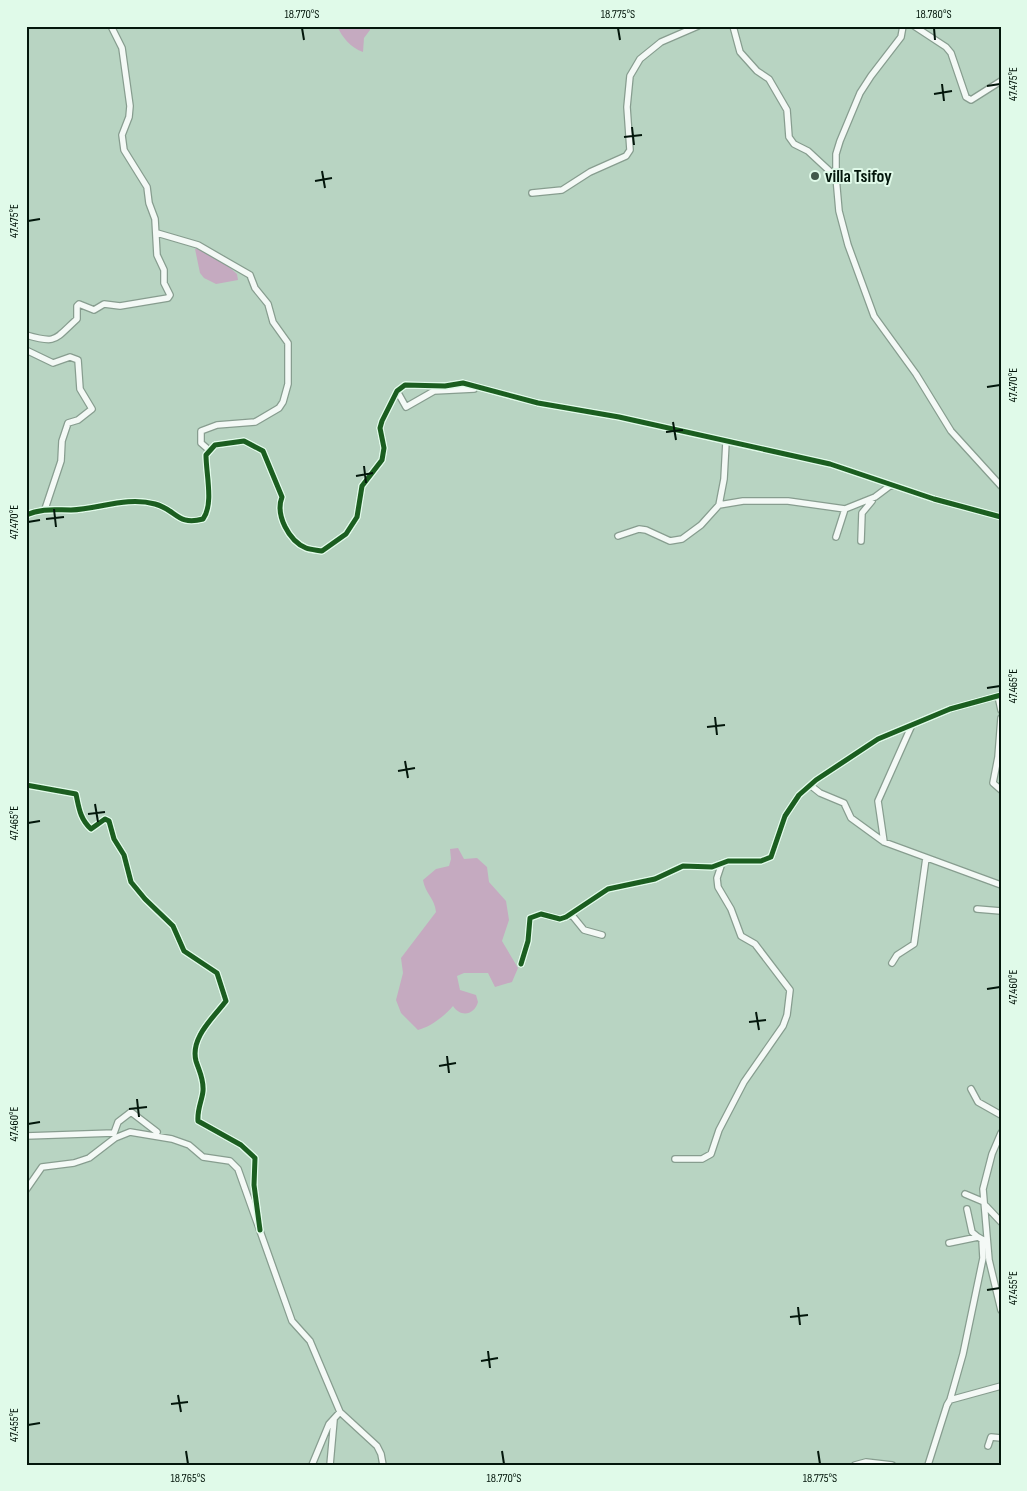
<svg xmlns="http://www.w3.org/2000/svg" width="1027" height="1491" font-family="'Sofia Sans Condensed',sans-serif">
	<rect width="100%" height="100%" fill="#b8d4c2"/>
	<!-- green -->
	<path fill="#c5aac0" d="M 337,26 L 370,26 L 370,30 L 364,38 L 363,52 C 351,48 342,37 337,26 Z
		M 199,248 L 222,261 L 237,274 L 238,280 L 216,284 L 204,278 L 200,273 L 195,249 Z
		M 458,848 L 464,859 L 477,858 L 487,867 L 489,882 L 506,901 L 509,920 L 502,941 L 518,968 L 512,982 L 495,987 L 488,973 L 464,973 L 457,976 L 460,990 L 476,995 L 478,1002 C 474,1016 460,1017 453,1006 C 445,1016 430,1027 418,1030 L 401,1013 L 396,1000 L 403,973 L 401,958 L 436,912 C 435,899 425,893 423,880 L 436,869 L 449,866 L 451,859 L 450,849 Z"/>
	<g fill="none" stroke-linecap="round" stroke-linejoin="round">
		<!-- minor casing -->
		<g stroke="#879d8f" stroke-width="8">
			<path id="minor" d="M 733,26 L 740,52 L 757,71 L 769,79 L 787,110 L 789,137 L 794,144 L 808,151 L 836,177
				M 903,26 L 901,37 L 871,76 L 860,93 L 840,141 L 836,154 L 836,177 L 839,211 L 848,245 L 874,316 L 916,374 L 951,431 L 1001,486
				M 914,26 L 946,47 L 951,53 L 966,97 L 971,100 L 1001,81
				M 532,193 L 562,190 L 590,172 L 626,156 L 630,150 L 627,107 L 630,76 L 640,59 L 661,42 L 698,26
				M 157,233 L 198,245 L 250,275 L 255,288 L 268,304 L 273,322 L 288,343 L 288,384 L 283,402 L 279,408 L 255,422 L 217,425 L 201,431 L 201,443 L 209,450
				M 26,335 C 57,344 54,340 77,319 L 77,306 L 79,304 L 94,310 L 104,304 L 120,306 L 168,298 L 170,295 L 164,283 L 164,270 L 157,255 L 155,219 L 149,203 L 147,187 L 124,150 L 122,135 L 129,117 L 130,106 L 122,48 L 111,26
				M 26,350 L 53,363 L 70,357 L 78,360 L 80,389 L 92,409 L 78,420 L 68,423 L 62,441 L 61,461 L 45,509
				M 397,391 L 406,407 L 434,391 L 474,389
				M 719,505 L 724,479 L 726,442
				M 26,515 C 42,508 54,510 71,510 C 99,509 127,496 155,504 C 177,510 177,526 203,519 C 214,504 206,474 206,455 L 215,445 L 244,441 L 263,451 L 282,497 C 275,515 289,541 306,548 C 311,550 317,550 322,551 L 346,534 L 357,517 L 362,486 L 382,460 L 384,448 L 380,428 L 382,421 L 397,391 L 405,385 L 445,386 L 463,383 L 538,403 L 619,417 L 830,464 L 934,499 L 1001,517
				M 618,536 L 639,529 L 646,530 L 670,541 L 682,539 L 701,525 L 719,505 L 743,501 L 788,501 L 845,509 L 875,497 L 891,485
				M 836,537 L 845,509
				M 861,541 L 862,513 L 872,501
				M 998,696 L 1001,710
				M 1001,718 L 998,757 L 993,783 L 1001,790
				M 26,785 L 76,794 C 79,808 80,819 91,829 L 105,819 L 109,821 L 114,839 L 124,855 L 131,882 L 145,899 L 173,926 L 184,951 L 217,973 L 226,1001 C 213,1018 190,1038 196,1061 C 199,1071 204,1079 203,1091 C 202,1101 197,1109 198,1121 L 241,1145 L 255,1158 L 254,1185 L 260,1230
				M 810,785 L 820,793 L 844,803 L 851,818 L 884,842 L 1001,885
				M 884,842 L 878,801 L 911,727
				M 977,909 L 1001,911
				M 571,914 L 584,930 L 602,935
				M 892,963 L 897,955 L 914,944 L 926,858
				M 521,964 L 528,941 L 530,918 L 541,914 L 560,919 L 566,917 L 608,889 L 655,879 L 683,866 L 712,867 L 728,861 L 761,861 L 771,857 L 785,816 L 799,795 L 816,780 L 878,739 L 950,709 L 1001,695
				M 971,1089 L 978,1102 L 1001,1115
				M 1001,1133 L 992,1154 L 983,1189 L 989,1260 L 1001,1310
				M 26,1136 L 114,1133 L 118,1122 L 131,1112 L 157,1132
				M 675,1159 L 702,1159 L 711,1154 L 719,1130 L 744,1082 L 783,1026 L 787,1015 L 790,990 L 755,944 L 741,936 L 731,909 L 718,887 L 717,878 L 722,863
				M 26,1190 L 42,1167 L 74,1163 L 89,1158 L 115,1138 L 130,1132 L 172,1139 L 189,1145 L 203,1157 L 230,1161 L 238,1169 L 292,1321 L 310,1341 L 340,1412 L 377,1446 L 381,1454 L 383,1465
				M 965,1194 L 984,1202
				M 986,1206 L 1001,1222
				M 967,1209 L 972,1232 L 978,1237
				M 949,1243 L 978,1237 L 985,1241
				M 950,1400 L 963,1354 L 983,1258 L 982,1240
				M 988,1446 L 991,1437 L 1001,1438
				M 312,1465 L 329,1424 L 340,1412
				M 330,1465 L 334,1420
				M 855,1465 L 866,1462 L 892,1465
				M 928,1465 L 947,1405 L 950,1400 L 1001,1386"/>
		</g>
		<!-- minor -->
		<use href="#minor" stroke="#f4f9f6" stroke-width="5.5"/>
		<!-- cycleway casing -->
		<g stroke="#e0fae9" stroke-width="8">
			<path id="cycleway" d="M 26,515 C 42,508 54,510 71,510 C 99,509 127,496 155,504 C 177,510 177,526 203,519 C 214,504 206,474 206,455 L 215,445 L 244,441 L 263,451 L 282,497 C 275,515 289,541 306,548 C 311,550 317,550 322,551 L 346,534 L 357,517 L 362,486 L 382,460 L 384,448 L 380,428 L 382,421 L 397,391 L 405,385 L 445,386 L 463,383 L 538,403 L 619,417 L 830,464 L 934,499 L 1001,517
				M 26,785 L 76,794 C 79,808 80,819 91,829 L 105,819 L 109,821 L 114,839 L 124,855 L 131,882 L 145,899 L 173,926 L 184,951 L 217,973 L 226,1001 C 213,1018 190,1038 196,1061 C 199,1071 204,1079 203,1091 C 202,1101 197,1109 198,1121 L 241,1145 L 255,1158 L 254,1185 L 260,1230
				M 521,964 L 528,941 L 530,918 L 541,914 L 560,919 L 566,917 L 608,889 L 655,879 L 683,866 L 712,867 L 728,861 L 761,861 L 771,857 L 785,816 L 799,795 L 816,780 L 878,739 L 950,709 L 1001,695"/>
		</g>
		<!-- cycleway -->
		<use href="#cycleway" stroke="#1b5e20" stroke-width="5"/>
	</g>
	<!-- ticks -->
	<path fill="none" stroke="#03160b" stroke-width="2" d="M 302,28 L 304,40M 618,28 L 620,40M 934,28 L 935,40M 942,84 L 944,101M 987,86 L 1000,84M 934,94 L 952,91M 632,127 L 634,145M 624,137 L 642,135M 322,171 L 325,188M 315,181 L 332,178M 28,221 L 40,219M 987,387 L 1000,385M 673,422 L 676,440M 666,432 L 683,430M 364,466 L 366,483M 356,476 L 373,473M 54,509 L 56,527M 46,519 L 64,517M 28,522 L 40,520M 987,688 L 1000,686M 715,717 L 717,735M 707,727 L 725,725M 405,761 L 408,778M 398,771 L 415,768M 95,804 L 98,822M 88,814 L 105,812M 28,823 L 40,821M 987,989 L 1000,987M 756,1012 L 759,1030M 749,1022 L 766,1020M 447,1056 L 449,1073M 439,1066 L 456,1063M 137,1099 L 139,1117M 129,1109 L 147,1107M 28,1124 L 40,1122M 987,1290 L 1000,1288M 798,1307 L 800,1325M 790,1317 L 808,1315M 488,1351 L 490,1368M 481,1361 L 498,1358M 178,1395 L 181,1412M 171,1404 L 188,1402M 28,1425 L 40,1423M 186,1451 L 188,1464M 502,1451 L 504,1464M 818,1451 L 820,1464"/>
	<!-- markers -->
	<circle fill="#42584b" stroke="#e0fae9" stroke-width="2" cx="815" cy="176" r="5"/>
	<g text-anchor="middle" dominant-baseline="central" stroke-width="4" stroke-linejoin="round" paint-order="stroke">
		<!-- poi labels -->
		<g font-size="18" font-weight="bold" fill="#03160b" stroke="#e0fae9" text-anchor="start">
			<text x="825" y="176">villa Tsifoy</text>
		</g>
	</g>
	<!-- border -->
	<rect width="1027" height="1491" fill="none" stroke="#e0fae9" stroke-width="55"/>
	<rect x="28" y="28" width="972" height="1436" fill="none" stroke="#03160b" stroke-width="2"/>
	<g font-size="12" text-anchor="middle" fill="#03160b">
		<text x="302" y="18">18.770°S</text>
		<text x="618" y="18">18.775°S</text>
		<text x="934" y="18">18.780°S</text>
		<text transform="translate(1013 84) rotate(-90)" y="4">47.475°E</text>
		<text transform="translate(14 221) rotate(-90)" y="4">47.475°E</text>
		<text transform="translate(1013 385) rotate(-90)" y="4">47.470°E</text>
		<text transform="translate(14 522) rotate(-90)" y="4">47.470°E</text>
		<text transform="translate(1013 686) rotate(-90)" y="4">47.465°E</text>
		<text transform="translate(14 823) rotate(-90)" y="4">47.465°E</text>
		<text transform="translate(1013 987) rotate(-90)" y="4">47.460°E</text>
		<text transform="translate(14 1124) rotate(-90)" y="4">47.460°E</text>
		<text transform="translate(1013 1288) rotate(-90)" y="4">47.455°E</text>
		<text transform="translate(14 1425) rotate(-90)" y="4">47.455°E</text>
		<text x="188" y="1482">18.765°S</text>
		<text x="504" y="1482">18.770°S</text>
		<text x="820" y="1482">18.775°S</text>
	</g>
</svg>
